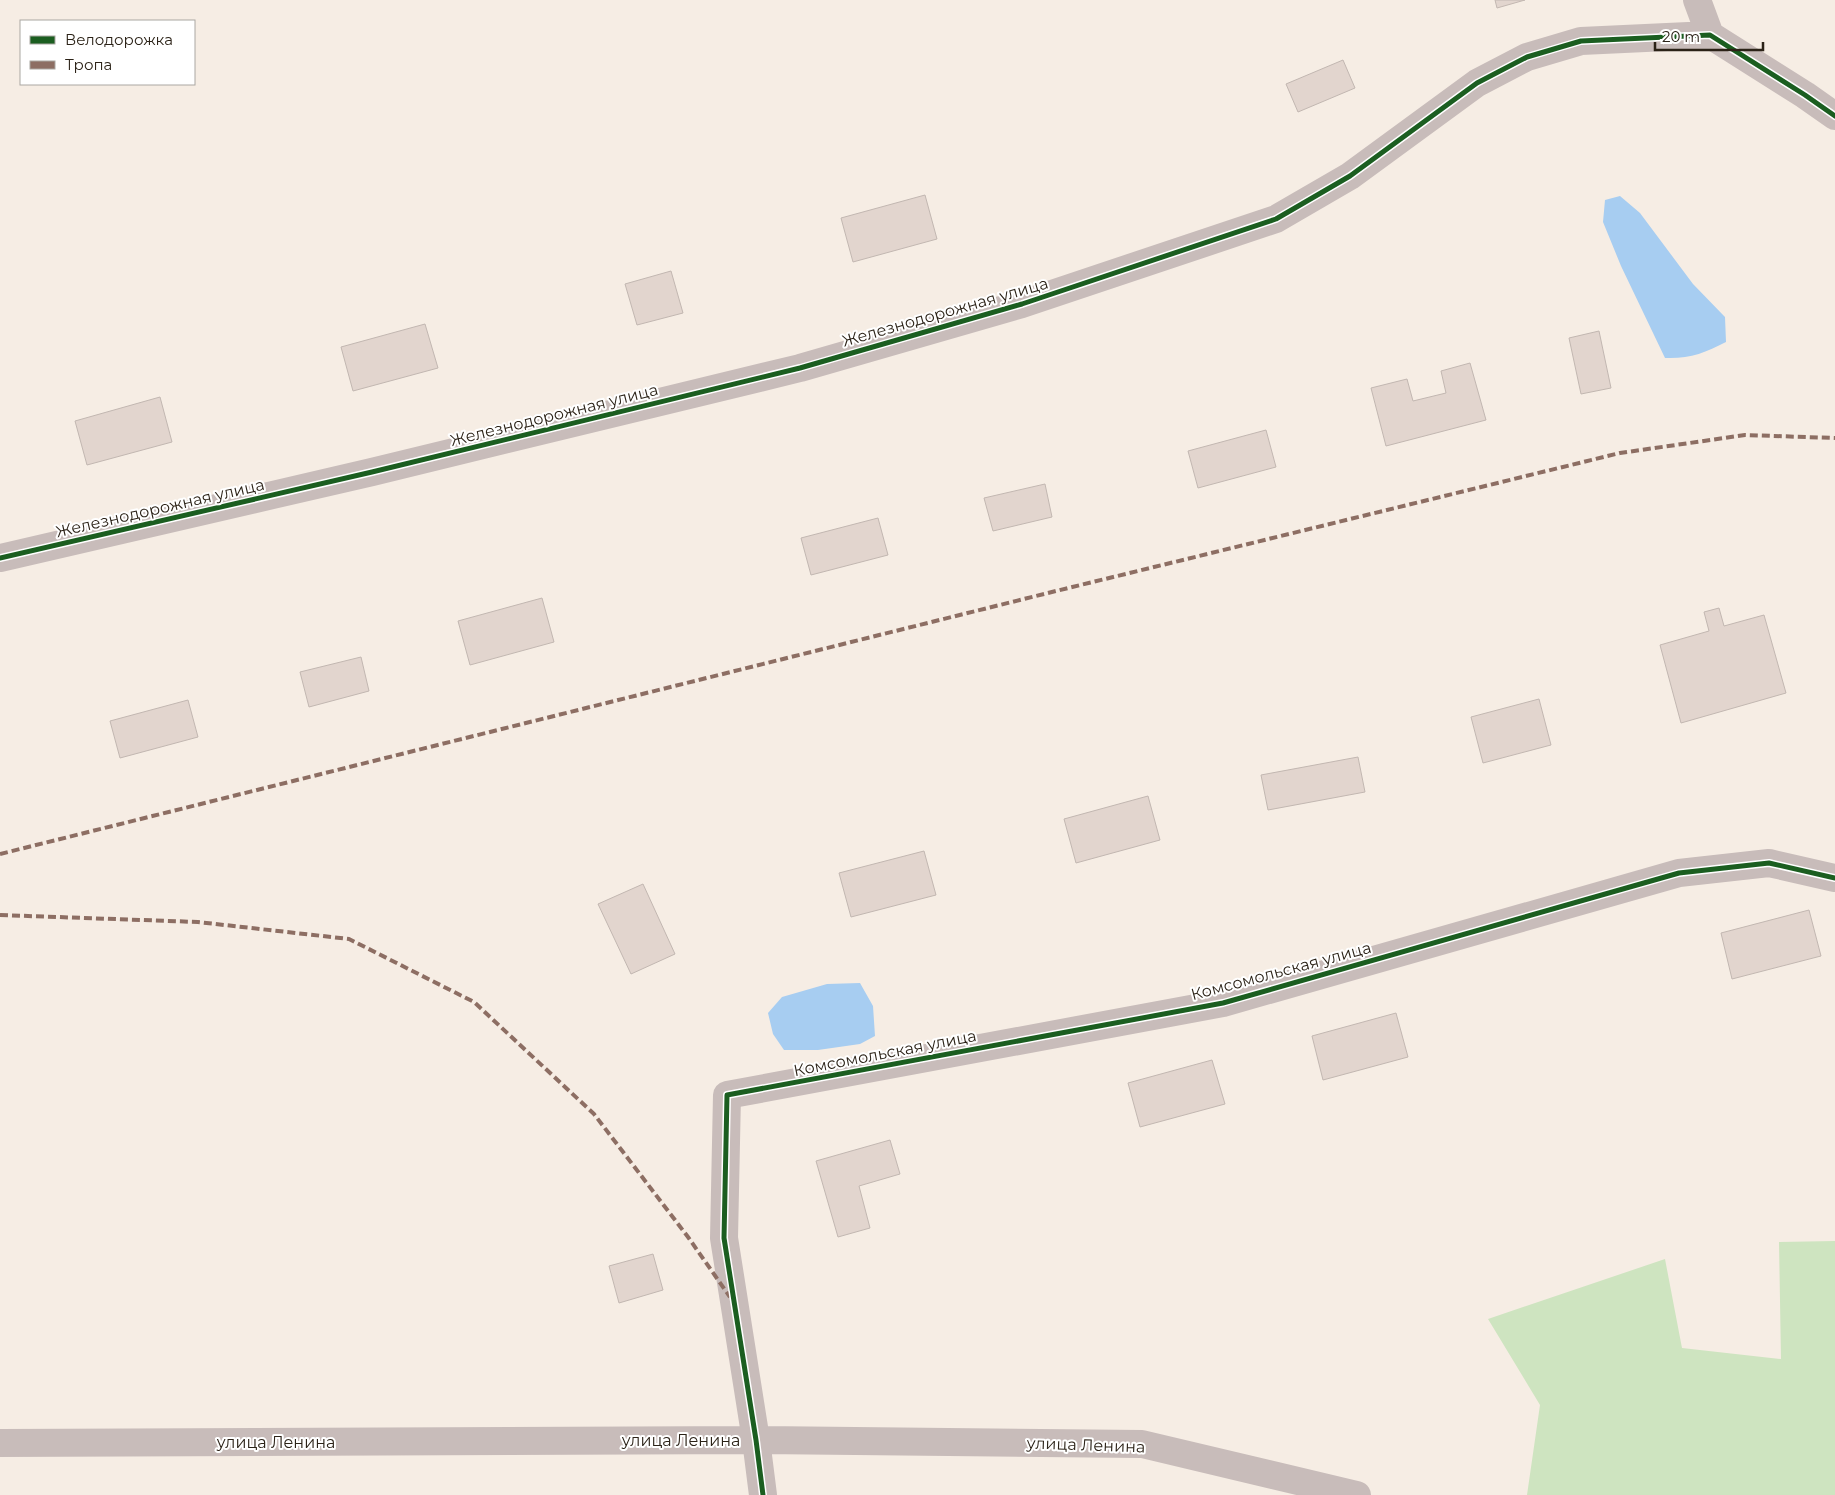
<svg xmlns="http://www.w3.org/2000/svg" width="1835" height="1495" font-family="Montserrat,sans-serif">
	<rect width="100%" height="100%" fill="#f6ede4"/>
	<!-- green -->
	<path fill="#cee4c0" d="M 1835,1241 L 1835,1495 L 1527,1495 L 1540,1405 L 1488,1319 L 1665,1259 L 1682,1348 L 1781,1359 L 1779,1242 Z"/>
	<!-- water -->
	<path fill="#a7cdf1" d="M 1620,196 L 1640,213 L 1693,284 L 1725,317 L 1726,342 C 1705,353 1689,359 1665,358 L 1621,266 L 1603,222 L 1605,200 Z
		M 860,983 L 873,1006 L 875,1036 L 860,1044 L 818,1050 L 784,1050 L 773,1034 L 768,1013 L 782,997 L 827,984 Z"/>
	<!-- building -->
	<path fill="#e2d5ce" stroke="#c2b7b1" d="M 1495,0 L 1525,0 L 1497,8 Z
		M 1343,60 L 1355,88 L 1298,112 L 1286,84 Z
		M 925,195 L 937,239 L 853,262 L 841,218 Z
		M 671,271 L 683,313 L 637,325 L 625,284 Z
		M 425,324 L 438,368 L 353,391 L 341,347 Z
		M 1599,331 L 1611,388 L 1581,394 L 1569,338 Z
		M 1470,363 L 1486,420 L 1386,446 L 1371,388 L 1407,379 L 1413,401 L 1446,393 L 1441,371 Z
		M 160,397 L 172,442 L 87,465 L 75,421 Z
		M 1266,430 L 1276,467 L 1198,488 L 1188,451 Z
		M 1045,484 L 1052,517 L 993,531 L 984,498 Z
		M 878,518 L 888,555 L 811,575 L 801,538 Z
		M 542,598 L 554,642 L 470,665 L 458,621 Z
		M 1719,608 L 1724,626 L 1764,615 L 1786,693 L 1681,723 L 1660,645 L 1709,631 L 1704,612 Z
		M 361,657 L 369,691 L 309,707 L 300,672 Z
		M 1539,699 L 1551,745 L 1483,763 L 1471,717 Z
		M 188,700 L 198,737 L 120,758 L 110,721 Z
		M 1358,757 L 1365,792 L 1268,810 L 1261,775 Z
		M 1148,796 L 1160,840 L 1076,863 L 1064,819 Z
		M 924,851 L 936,895 L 851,917 L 839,873 Z
		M 643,884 L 675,954 L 631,974 L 598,904 Z
		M 1809,910 L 1821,956 L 1732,979 L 1721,933 Z
		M 1396,1013 L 1408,1057 L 1323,1080 L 1312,1036 Z
		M 1212,1060 L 1225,1104 L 1140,1127 L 1128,1083 Z
		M 890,1140 L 900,1174 L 859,1186 L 870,1228 L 838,1237 L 816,1161 Z
		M 653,1254 L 663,1290 L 619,1303 L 609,1266 Z"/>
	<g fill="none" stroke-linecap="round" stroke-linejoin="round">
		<!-- minor -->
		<path stroke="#c8bcba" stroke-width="28" d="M 1697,0 L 1710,35
			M 0,558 L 372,472 L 800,368 L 1022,304 L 1276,219 L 1350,176 L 1477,83 L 1527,57 L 1581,41 L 1710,35 L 1805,95 L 1835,116
			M 0,1443 L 756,1440 L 1142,1444 L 1357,1495
			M 763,1495 L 756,1440 L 724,1238 L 727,1095 L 1223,1003 L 1679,873 L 1769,863 L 1835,878"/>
		<!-- quiet -->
		<path stroke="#8d6e63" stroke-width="4" stroke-dasharray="8 4" stroke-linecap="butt" d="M 0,854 L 1056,591 L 1620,453 L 1745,435 L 1835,438
			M 0,915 L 198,922 L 349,939 L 474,1002 L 594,1114 L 688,1237 L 730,1297"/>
		<!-- cycleway casing -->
		<g stroke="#fff" stroke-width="8">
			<path id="cycleway" d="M 0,558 L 372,472 L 800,368 L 1022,304 L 1276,219 L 1350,176 L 1477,83 L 1527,57 L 1581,41 L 1710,35 L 1805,95 L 1835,116
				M 763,1495 L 756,1440 L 724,1238 L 727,1095 L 1223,1003 L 1679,873 L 1769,863 L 1835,878"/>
		</g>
		<!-- cycleway -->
		<use href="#cycleway" stroke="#1b5e20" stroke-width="5"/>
	</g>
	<g text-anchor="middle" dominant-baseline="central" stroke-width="4" stroke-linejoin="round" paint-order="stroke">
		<!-- street labels -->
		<g font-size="16" fill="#2b2217" stroke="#fff">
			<text transform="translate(945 312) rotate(-16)">Железнодорожная улица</text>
			<text transform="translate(554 415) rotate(-14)">Железнодорожная улица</text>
			<text transform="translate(160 508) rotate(-13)">Железнодорожная улица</text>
			<text transform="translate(1281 971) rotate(-15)">Комсомольская улица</text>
			<text transform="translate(885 1053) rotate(-11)">Комсомольская улица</text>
			<text x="681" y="1440">улица Ленина</text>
			<text x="276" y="1442">улица Ленина</text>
			<text transform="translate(1086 1445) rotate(2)">улица Ленина</text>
		</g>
	</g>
	<!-- legend -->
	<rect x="20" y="20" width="175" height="65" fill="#ffffff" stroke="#aaa7a2"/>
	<rect x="30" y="36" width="25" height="8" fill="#1b5e20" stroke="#aaa7a2"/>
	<text x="65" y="45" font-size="15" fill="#2b2217">Велодорожка</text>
	<rect x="30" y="61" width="25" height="8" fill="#8d6e63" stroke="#aaa7a2"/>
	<text x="65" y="70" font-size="15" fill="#2b2217">Тропа</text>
	<!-- scale -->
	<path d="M1655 42v8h108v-8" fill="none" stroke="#2b2217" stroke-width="2.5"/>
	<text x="1662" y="42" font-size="15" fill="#2b2217" stroke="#ffffff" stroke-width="4" paint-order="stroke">20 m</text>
</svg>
